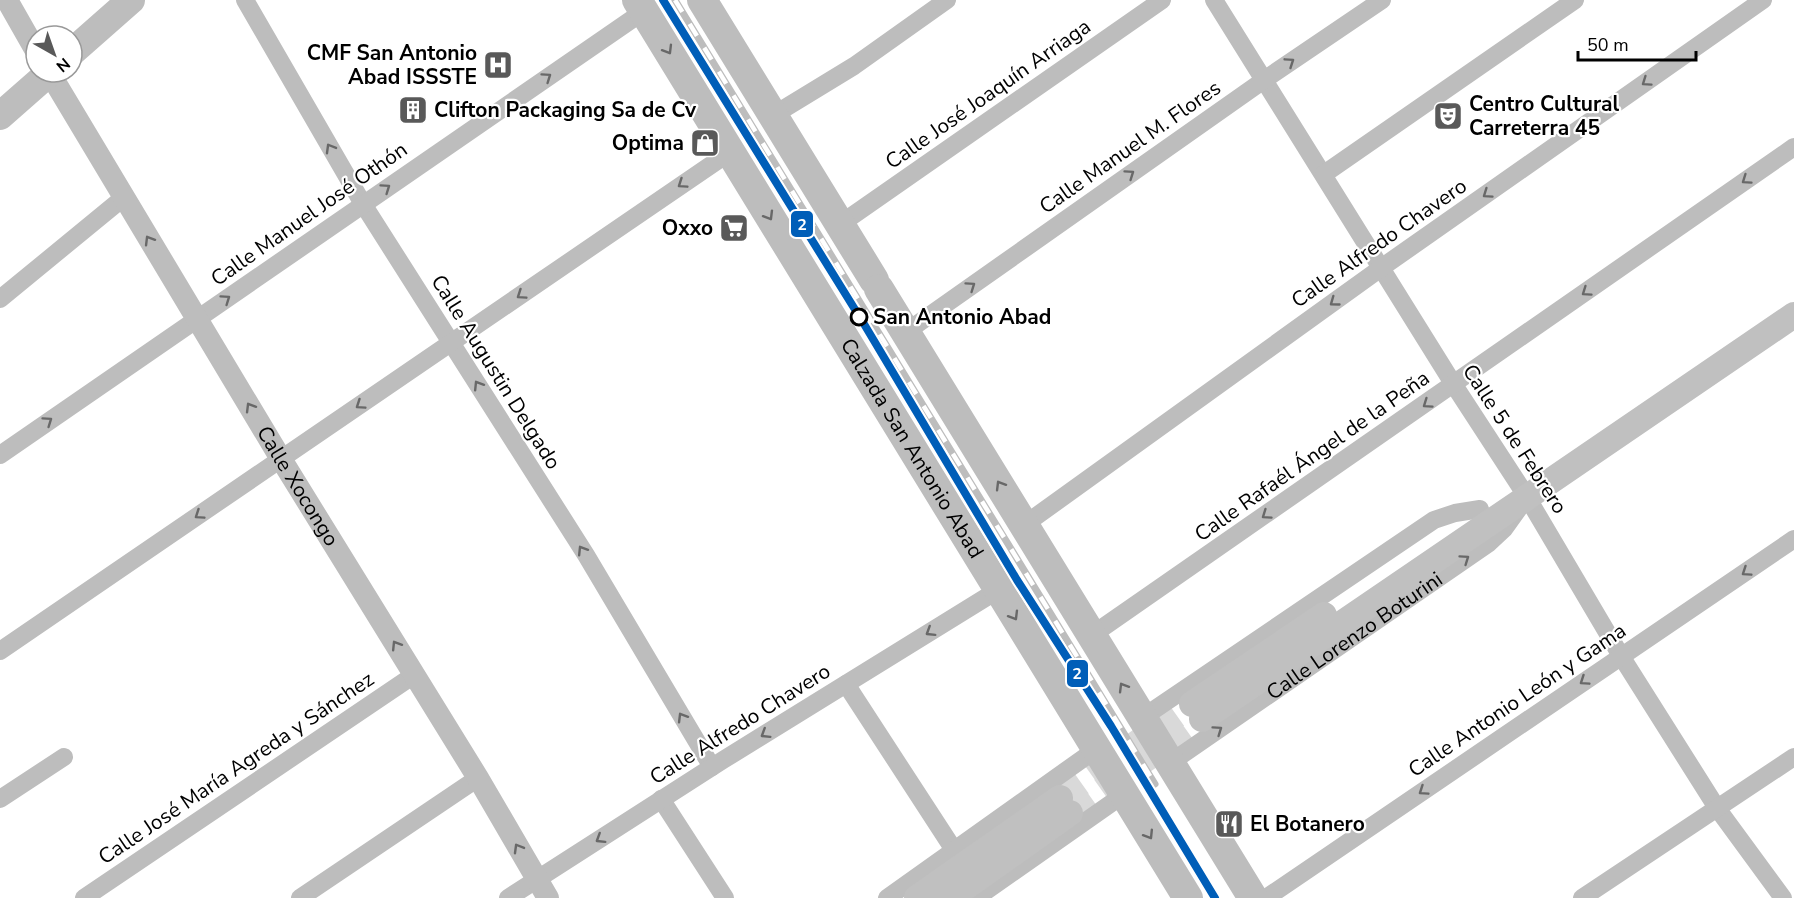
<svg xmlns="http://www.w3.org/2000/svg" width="1794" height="898" font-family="'Nunito Sans',sans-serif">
	<rect width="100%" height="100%" fill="#fff"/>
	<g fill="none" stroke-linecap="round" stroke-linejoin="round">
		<!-- secondary-tunnel -->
		<path stroke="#d9d9d9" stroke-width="26" stroke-dasharray="26 13" stroke-linecap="butt" d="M 1060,798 L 1192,704
			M 1070,813 L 1202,719"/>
		<!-- minor -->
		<g stroke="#bdbdbd" stroke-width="18">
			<path d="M 245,0 L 363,204 L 586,555 L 712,767"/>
			<path d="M 1214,0 L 1454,385 L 1527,497 L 1621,656 L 1717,808 L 1783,898"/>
			<path d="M 772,116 L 854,66 L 947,0"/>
			<path d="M 1324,174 L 1575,0"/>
			<path d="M 839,225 L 1162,0"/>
			<path d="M 0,299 L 123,198"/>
			<path d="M 906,332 L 1264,80 L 1382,0"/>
			<path d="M 0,455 L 644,11"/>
			<path d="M 1024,525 L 1381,268 L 1763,0"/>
			<path d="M 1092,635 L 1794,147"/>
			<path d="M 0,651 L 730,152"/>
			<path d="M 846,684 L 954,850"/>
			<path d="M 1142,718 L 1434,520 L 1455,513 L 1480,509"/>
			<path id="s1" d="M 1170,763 L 1489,543 L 1504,529 L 1519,508"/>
			<path d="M 0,799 L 64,757"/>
			<path d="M 661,799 L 725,898"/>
			<path d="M 84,898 L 414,675"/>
			<path d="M 300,898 L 478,778"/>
			<path d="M 508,898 L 723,760 L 998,590"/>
			<path d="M 887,898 L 1095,750"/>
			<path d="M 976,898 L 1123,795"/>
			<path d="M 1266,898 L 1794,539"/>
			<path d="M 1582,898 L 1794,757"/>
		</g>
		<!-- tertiary -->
		<g stroke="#bdbdbd" stroke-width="22">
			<path d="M 7,0 L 36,51"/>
			<path id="s2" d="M 49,72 L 281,459 L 478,778 L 548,898"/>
		</g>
		<!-- secondary -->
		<path stroke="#c0c0c0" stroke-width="26" d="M 1192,704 L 1324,615
			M 1202,719 L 1794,315
			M 917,898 L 1060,798
			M 950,898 L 1070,813"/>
		<!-- primary -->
		<path stroke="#bdbdbd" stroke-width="28" d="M 72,52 L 131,0
			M 0,116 L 50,72"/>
		<!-- trunk -->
		<g stroke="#bdbdbd" stroke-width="30">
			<path id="s3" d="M 637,0 L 1188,898"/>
			<path d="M 702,0 L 874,280"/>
			<path d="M 879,289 L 1253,898"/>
		</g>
		<!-- rail casing -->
		<g stroke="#bdbdbd" stroke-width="7">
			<path id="rail" d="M 675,0 L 1155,784"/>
		</g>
		<!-- rail -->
		<use href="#rail" stroke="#fff" stroke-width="4.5" stroke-dasharray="14" stroke-linecap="butt"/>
		<!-- metro-1 casing -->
		<g stroke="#fff" stroke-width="12">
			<path id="metro-1" d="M 663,0 L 864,324 L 1017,580 L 1111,726 L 1215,898"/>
		</g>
		<!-- metro-1 -->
		<use href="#metro-1" stroke="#005eb8" stroke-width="8"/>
	</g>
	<!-- one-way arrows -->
	<defs><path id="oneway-chevron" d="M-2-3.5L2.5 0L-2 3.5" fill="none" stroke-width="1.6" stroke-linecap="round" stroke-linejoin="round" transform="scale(1.5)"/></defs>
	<g stroke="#686868">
		<use href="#oneway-chevron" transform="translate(668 50) rotate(59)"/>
		<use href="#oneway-chevron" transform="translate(1290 62) rotate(-34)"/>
		<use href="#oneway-chevron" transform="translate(547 77) rotate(-35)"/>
		<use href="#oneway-chevron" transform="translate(1646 82) rotate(145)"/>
		<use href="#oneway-chevron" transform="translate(330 148) rotate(-120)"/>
		<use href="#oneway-chevron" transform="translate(1130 174) rotate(-35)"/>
		<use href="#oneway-chevron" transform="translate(1746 180) rotate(145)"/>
		<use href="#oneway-chevron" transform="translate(682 184) rotate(146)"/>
		<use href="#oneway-chevron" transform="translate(386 188) rotate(-35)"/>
		<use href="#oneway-chevron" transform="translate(1487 194) rotate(145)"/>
		<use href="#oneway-chevron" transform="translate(769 216) rotate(59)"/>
		<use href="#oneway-chevron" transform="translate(149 240) rotate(-121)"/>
		<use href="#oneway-chevron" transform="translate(971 286) rotate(-35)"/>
		<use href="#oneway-chevron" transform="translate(1586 292) rotate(145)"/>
		<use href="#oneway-chevron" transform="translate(521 295) rotate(146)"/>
		<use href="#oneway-chevron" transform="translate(226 299) rotate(-35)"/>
		<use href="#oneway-chevron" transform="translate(1334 302) rotate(144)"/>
		<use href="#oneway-chevron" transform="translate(478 385) rotate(-122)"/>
		<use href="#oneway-chevron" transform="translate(1427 404) rotate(145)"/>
		<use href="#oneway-chevron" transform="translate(360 405) rotate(146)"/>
		<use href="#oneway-chevron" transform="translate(250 407) rotate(-121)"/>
		<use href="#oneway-chevron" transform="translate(48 421) rotate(-35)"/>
		<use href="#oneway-chevron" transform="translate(1000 485) rotate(-121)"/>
		<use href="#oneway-chevron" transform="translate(199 515) rotate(146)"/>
		<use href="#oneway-chevron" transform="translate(1266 515) rotate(145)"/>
		<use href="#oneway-chevron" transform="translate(582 550) rotate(-122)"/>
		<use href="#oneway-chevron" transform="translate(1465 559) rotate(-35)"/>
		<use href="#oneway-chevron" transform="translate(1746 572) rotate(146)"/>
		<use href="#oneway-chevron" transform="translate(1014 616) rotate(59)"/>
		<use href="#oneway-chevron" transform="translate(930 632) rotate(148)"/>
		<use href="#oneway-chevron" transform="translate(396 645) rotate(-122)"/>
		<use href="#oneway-chevron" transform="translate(1584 681) rotate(146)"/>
		<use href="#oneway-chevron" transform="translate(1123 687) rotate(-121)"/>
		<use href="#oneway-chevron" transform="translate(682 717) rotate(-121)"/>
		<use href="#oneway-chevron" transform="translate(1218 730) rotate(-35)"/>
		<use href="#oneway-chevron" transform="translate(765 734) rotate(148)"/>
		<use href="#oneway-chevron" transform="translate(1423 791) rotate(146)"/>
		<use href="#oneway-chevron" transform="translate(1149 835) rotate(58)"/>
		<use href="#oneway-chevron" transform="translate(600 839) rotate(148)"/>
		<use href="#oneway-chevron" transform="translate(518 848) rotate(-120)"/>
	</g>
	<!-- icons -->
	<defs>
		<g id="hospital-square" transform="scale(1.5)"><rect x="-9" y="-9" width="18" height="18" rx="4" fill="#595959" stroke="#fff"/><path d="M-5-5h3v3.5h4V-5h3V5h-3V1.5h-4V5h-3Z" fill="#fff"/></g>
		<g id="building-square" transform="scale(1.5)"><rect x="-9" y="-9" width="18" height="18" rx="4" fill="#595959" stroke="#fff"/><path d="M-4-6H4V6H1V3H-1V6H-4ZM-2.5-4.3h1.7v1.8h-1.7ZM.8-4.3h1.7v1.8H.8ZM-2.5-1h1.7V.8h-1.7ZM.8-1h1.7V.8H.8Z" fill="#fff"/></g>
		<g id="theatre-square" transform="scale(1.5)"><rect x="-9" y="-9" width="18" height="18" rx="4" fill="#595959" stroke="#fff"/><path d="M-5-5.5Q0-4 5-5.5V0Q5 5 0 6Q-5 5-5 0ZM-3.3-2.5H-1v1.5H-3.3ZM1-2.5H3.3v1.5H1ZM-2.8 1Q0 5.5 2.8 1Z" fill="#fff"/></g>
		<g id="shop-square" transform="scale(1.5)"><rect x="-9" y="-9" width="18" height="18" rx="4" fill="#595959" stroke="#fff"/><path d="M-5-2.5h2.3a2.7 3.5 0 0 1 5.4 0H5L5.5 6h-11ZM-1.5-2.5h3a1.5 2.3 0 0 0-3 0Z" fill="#fff"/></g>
		<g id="supermarket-square" transform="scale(1.5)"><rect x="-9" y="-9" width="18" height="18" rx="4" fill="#595959" stroke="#fff"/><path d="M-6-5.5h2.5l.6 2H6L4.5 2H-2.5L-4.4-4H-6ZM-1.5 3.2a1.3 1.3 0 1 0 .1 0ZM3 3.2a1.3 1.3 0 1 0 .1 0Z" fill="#fff"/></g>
		<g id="restaurant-square" transform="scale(1.5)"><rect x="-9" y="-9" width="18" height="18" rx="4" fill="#595959" stroke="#fff"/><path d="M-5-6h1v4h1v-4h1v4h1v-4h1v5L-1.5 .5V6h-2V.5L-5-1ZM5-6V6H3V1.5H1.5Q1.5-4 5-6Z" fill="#fff"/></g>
	</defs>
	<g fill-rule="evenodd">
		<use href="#hospital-square" x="498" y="65"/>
		<use href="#building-square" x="413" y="110"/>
		<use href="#theatre-square" x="1448" y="116"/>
		<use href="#shop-square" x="705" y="143"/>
		<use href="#supermarket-square" x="734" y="228"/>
		<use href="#restaurant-square" x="1229" y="824"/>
	</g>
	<!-- markers -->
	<circle fill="#fff" stroke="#000" stroke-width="3" cx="859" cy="317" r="8"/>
	<g text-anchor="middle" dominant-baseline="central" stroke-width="4.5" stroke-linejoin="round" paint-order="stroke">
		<!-- poi labels -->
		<g font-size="21" font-weight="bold" fill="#000" stroke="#fff" text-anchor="end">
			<text x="477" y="53">CMF San Antonio<tspan x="477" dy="24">Abad ISSSTE</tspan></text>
			<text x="1469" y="104" text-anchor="start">Centro Cultural<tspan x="1469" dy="24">Carreterra 45</tspan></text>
			<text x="434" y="110" text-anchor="start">Clifton Packaging Sa de Cv</text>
			<text x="684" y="143">Optima</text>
			<text x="713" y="228">Oxxo</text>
			<text x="1250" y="824" text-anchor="start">El Botanero</text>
		</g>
		<!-- street labels -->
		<g font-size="21" fill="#000" stroke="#fff">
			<text transform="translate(988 94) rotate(-35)">Calle José Joaquín Arriaga</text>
			<text transform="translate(1130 147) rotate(-35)">Calle Manuel M. Flores</text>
			<text transform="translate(309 214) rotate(-35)">Calle Manuel José Othón</text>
			<text transform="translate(1379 243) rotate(-35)">Calle Alfredo Chavero</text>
			<text transform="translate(496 372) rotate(58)">Calle Augustin Delgado</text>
			<text transform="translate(1515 439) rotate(57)">Calle 5 de Febrero</text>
			<text stroke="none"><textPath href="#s3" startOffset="526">Calzada San Antonio Abad</textPath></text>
			<text transform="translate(1312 456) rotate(-35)">Calle Rafaél Ángel de la Peña</text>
			<text stroke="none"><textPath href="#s2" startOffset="483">Calle Xocongo</textPath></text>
			<text stroke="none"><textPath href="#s1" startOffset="224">Calle Lorenzo Boturini</textPath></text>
			<text transform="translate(1517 700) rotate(-34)">Calle Antonio León y Gama</text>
			<text transform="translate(740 724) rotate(-32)">Calle Alfredo Chavero</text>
			<text transform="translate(236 768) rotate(-34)">Calle José María Agreda y Sánchez</text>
		</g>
		<!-- stop labels -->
		<g font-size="21" font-weight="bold" fill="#000" stroke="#fff" text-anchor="start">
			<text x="873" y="317">San Antonio Abad</text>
		</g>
	</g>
	<g stroke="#fff" stroke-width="2">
		<rect x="790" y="210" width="24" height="28" rx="6" fill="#005eb8"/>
		<rect x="1066" y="659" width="23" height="29" rx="6" fill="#005eb8"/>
	</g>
	<g font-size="16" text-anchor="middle" font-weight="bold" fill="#fff">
		<text x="802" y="230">2</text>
		<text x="1077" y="679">2</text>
	</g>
	<!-- north arrow -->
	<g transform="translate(54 54) rotate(140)"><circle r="28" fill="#ffffff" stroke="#999999" stroke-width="1.5"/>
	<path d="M0-4.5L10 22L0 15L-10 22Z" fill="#595959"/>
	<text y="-9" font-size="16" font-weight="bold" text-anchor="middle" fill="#000000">N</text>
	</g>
	<!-- scale -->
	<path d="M1578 51v9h118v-9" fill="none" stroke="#000000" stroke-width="3"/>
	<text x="1587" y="51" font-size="18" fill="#000000" stroke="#ffffff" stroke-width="4.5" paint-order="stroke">50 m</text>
</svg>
